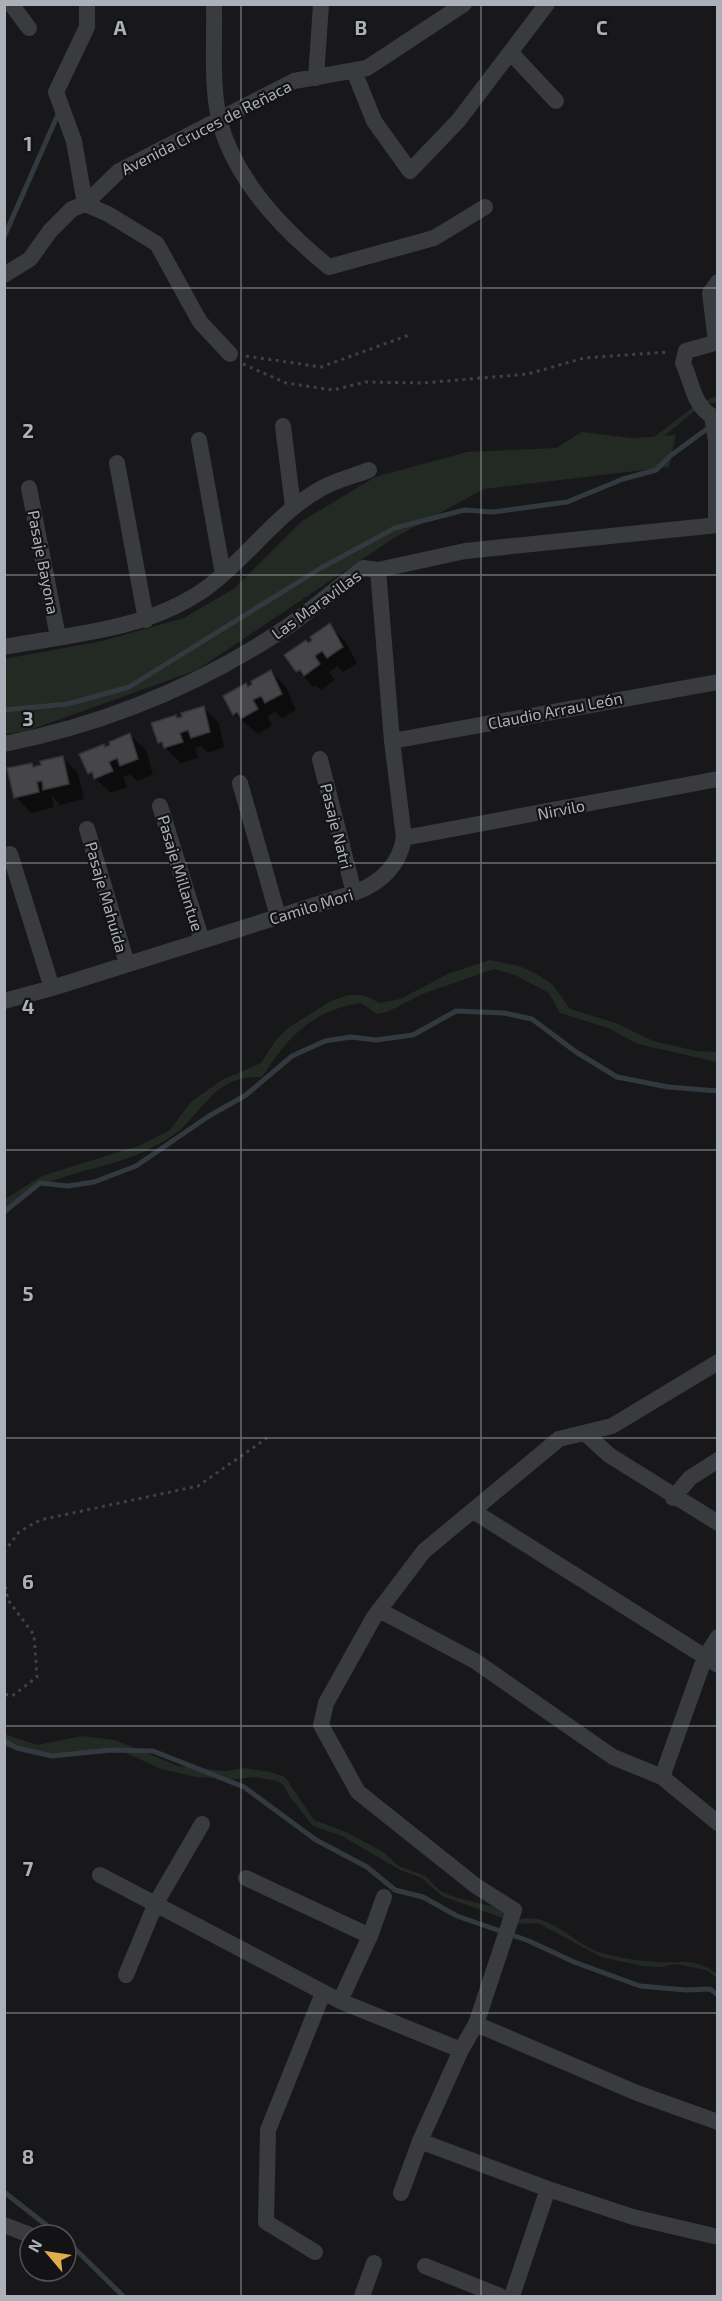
<svg xmlns="http://www.w3.org/2000/svg" width="722" height="2301" font-family="'Exo 2',sans-serif">
	<rect width="100%" height="100%" fill="#18181a"/>
	<!-- green -->
	<path fill="#232a24" d="M 717,396 L 717,402 L 702,405 L 664,436 L 676,435 L 669,467 L 484,489 L 394,538 L 197,670 L 27,731 L 5,734 L 4,659 L 102,641 L 184,618 L 235,588 L 302,521 L 375,477 L 467,452 L 556,448 L 582,432 L 631,438 L 654,437 L 697,404 Z
		M 490,960 L 519,966 L 535,973 L 553,985 L 570,1009 L 616,1023 L 653,1041 L 697,1051 L 717,1052 L 717,1062 L 638,1044 L 608,1028 L 560,1013 L 549,993 L 515,975 L 494,969 L 425,993 L 387,1012 L 377,1014 L 361,1003 C 312,1010 288,1037 262,1077 C 213,1075 206,1110 175,1134 C 168,1139 159,1144 151,1148 C 105,1173 46,1170 5,1209 L 5,1199 L 42,1176 L 141,1145 L 170,1130 L 191,1102 L 222,1080 L 261,1063 L 276,1040 L 288,1028 L 331,1001 L 348,995 L 363,995 L 380,1003 L 400,999 L 450,973 Z
		M 4,1734 L 37,1745 L 82,1736 L 115,1740 L 178,1766 L 225,1771 L 245,1768 L 271,1772 L 285,1777 L 314,1820 L 346,1832 L 383,1852 L 399,1866 L 425,1876 L 439,1890 L 454,1897 L 494,1907 L 517,1920 C 549,1911 569,1940 596,1951 C 611,1957 640,1961 656,1962 C 680,1964 694,1956 717,1974 L 717,1978 L 706,1970 L 676,1964 L 660,1967 L 642,1966 L 601,1957 L 538,1923 L 519,1924 L 442,1896 L 422,1878 L 400,1870 L 342,1836 L 313,1826 L 290,1797 L 283,1785 L 277,1781 L 256,1777 L 234,1779 L 197,1777 L 161,1769 L 124,1752 L 43,1755 L 5,1747 Z"/>
	<!-- shadow -->
	<path fill="#0007" d="M 329,625 L 345,641 L 357,663 L 343,672 L 337,666 L 329,672 L 335,680 L 321,690 L 316,685 L 313,687 L 298,671 L 287,656 L 308,645 Z
		M 271,671 L 286,687 L 296,710 L 282,718 L 275,712 L 267,716 L 272,725 L 258,734 L 234,714 L 248,688 Z
		M 203,707 L 219,723 L 224,747 L 208,753 L 201,746 L 195,748 L 198,758 L 181,763 L 159,742 L 176,716 L 179,719 Z
		M 130,735 L 146,750 L 153,774 L 137,781 L 130,774 L 123,777 L 127,787 L 111,793 L 89,773 L 106,749 Z
		M 62,757 L 78,773 L 84,799 L 60,805 L 51,795 L 54,807 L 31,813 L 16,797 L 31,764 L 35,768 Z
		M 4,791 L 6,792 L 6,819 L 4,819 Z"/>
	<g fill="none" stroke-linecap="round" stroke-linejoin="round">
		<!-- stream -->
		<path stroke="#32393f" stroke-width="5" d="M 4,237 L 59,112
			M 4,710 L 68,704 L 129,687 L 321,568 L 395,528 L 464,510 L 493,512 L 567,502 L 623,479 L 656,470 L 670,456 L 711,426
			M 4,1212 L 40,1183 L 68,1186 L 94,1182 L 136,1166 L 209,1116 L 246,1095 L 292,1056 L 325,1041 L 351,1037 L 376,1040 L 413,1035 L 456,1011 L 504,1013 L 532,1019 L 576,1052 L 617,1077 L 668,1087 L 718,1091
			M 4,1741 L 17,1748 L 52,1756 L 111,1750 L 153,1751 L 244,1787 L 316,1840 L 367,1867 L 395,1890 L 423,1897 L 457,1916 L 529,1941 L 574,1962 L 640,1986 L 686,1990 L 710,1989 L 718,1995
			M 4,2192 L 59,2235
			M 66,2240 L 123,2296"/>
	</g>
	<!-- building -->
	<path fill="#46464a" stroke="#333336" stroke-width="1.5" d="M 330,623 L 343,647 L 327,658 L 322,651 L 315,656 L 320,664 L 304,676 L 300,670 L 296,672 L 284,655 L 306,640 L 308,643 L 312,640 L 310,637 Z
		M 271,670 L 282,694 L 265,703 L 261,696 L 253,700 L 258,709 L 241,719 L 237,712 L 233,715 L 223,696 L 246,683 L 248,687 L 252,684 L 251,681 Z
		M 204,706 L 210,732 L 191,738 L 188,730 L 180,733 L 183,742 L 164,748 L 162,742 L 158,743 L 151,723 L 176,715 L 177,718 L 182,717 L 181,713 Z
		M 130,733 L 138,759 L 120,766 L 117,758 L 109,762 L 113,771 L 94,779 L 92,772 L 88,774 L 79,754 L 104,744 L 105,747 L 110,745 L 109,742 Z
		M 63,756 L 69,784 L 43,790 L 42,781 L 37,782 L 39,792 L 14,798 L 7,768 L 32,763 L 33,767 L 41,765 L 40,761 Z"/>
	<g fill="none" stroke-linecap="round" stroke-linejoin="round">
		<!-- path -->
		<path stroke="#404146" stroke-width="3" stroke-dasharray="3 4.5" stroke-linecap="butt" d="M 246,356 L 321,367 L 409,335
			M 243,364 L 286,383 L 333,390 L 366,382 L 423,383 L 528,374 L 584,358 L 668,352
			M 4,1552 L 19,1532 L 40,1520 L 198,1486 L 267,1438
			M 4,1579 L 8,1600 L 34,1635 L 37,1677 L 12,1696 L 4,1694"/>
		<!-- street -->
		<path stroke="#3a3b3f" stroke-width="16" d="M 11,4 L 29,28
			M 214,4 C 215,42 211,82 219,119 C 234,179 282,229 329,267 L 434,238 L 485,207
			M 511,53 L 556,101
			M 354,71 L 374,121 L 410,171 L 458,121 L 547,4
			M 316,78 L 321,4
			M 85,204 L 119,171 L 294,81 L 367,68 L 464,4
			M 85,204 L 74,141 L 56,92 L 87,27 L 87,4
			M 4,275 L 30,259 L 50,231 L 72,209 L 85,204 L 108,214 L 157,244 L 200,322 L 230,354
			M 716,342 L 710,293 L 718,282
			M 283,426 L 293,507
			M 199,440 L 223,574
			M 117,463 L 146,620
			M 29,488 L 58,637
			M 716,525 L 716,440 L 712,416 C 693,405 692,382 683,363 L 686,351 L 718,342
			M 4,647 C 72,634 147,630 205,589 C 247,559 276,513 322,488 C 336,480 354,476 369,470
			M 392,741 L 718,682
			M 4,744 C 105,724 202,684 287,627 C 313,609 338,587 363,568 L 378,570 L 465,551 L 718,525
			M 320,759 L 354,893
			M 240,783 L 278,916
			M 160,806 L 202,941
			M 87,829 L 127,964
			M 404,838 L 718,779
			M 10,854 L 52,988
			M 4,1001 L 52,988 L 354,893 C 381,883 399,866 404,838 L 392,741 L 378,570
			M 585,1433 L 609,1455 L 718,1523
			M 673,1498 L 690,1478 L 718,1460
			M 473,1511 L 718,1665
			M 379,1610 L 475,1661 L 613,1757 L 662,1777 L 705,1657 L 718,1637
			M 662,1777 L 718,1823
			M 100,1875 L 340,2001 L 461,2050
			M 246,1878 L 370,1936
			M 126,1975 L 156,1903 L 202,1824
			M 340,2001 L 370,1936 L 384,1897
			M 476,2024 L 637,2093 L 718,2122
			M 420,2141 L 548,2189 L 633,2217 L 718,2237
			M 401,2193 L 420,2141 L 461,2050 L 476,2024 L 514,1910 L 476,1886 L 358,1792 L 321,1725 L 326,1703 L 374,1617 L 424,1551 L 559,1439 L 612,1426 L 718,1362
			M 4,2225 L 30,2235
			M 315,2252 L 266,2222 L 268,2130 L 323,1993
			M 425,2266 L 500,2296
			M 362,2296 L 374,2263
			M 512,2296 L 548,2189"/>
	</g>
	<!-- grid -->
	<path fill="none" stroke="#acb0b8" stroke-width="1.5" stroke-opacity="0.55" d="M 241,4 L 241,2296M 481,4 L 481,2296M 4,288 L 718,288M 4,575 L 718,575M 4,863 L 718,863M 4,1150 L 718,1150M 4,1438 L 718,1438M 4,1726 L 718,1726M 4,2013 L 718,2013"/>
	<g text-anchor="middle" dominant-baseline="central" stroke-width="4.5" stroke-linejoin="round" paint-order="stroke">
		<!-- street labels -->
		<g font-size="16" fill="#acb0b8" stroke="#131315">
			<text transform="translate(206 127) rotate(-27)">Avenida Cruces de Reñaca</text>
			<text transform="translate(44 562) rotate(79)">Pasaje Bayona</text>
			<text transform="translate(316 604) rotate(-36)">Las Maravillas</text>
			<text transform="translate(555 710) rotate(-11)">Claudio Arrau León</text>
			<text transform="translate(561 809) rotate(-11)">Nirvilo</text>
			<text transform="translate(337 826) rotate(76)">Pasaje Natri</text>
			<text transform="translate(181 873) rotate(73)">Pasaje Millantue</text>
			<text transform="translate(107 897) rotate(74)">Pasaje Mahuida</text>
			<text transform="translate(311 906) rotate(-17)">Camilo Mori</text>
		</g>
	</g>
	<g font-size="20" text-anchor="middle" font-weight="bold" fill="#acb0b8" stroke="#131315" stroke-width="4.5" stroke-linejoin="round" paint-order="stroke">
		<text x="120" y="35">A</text>
		<text x="361" y="35">B</text>
		<text x="602" y="35">C</text>
		<text x="28" y="151">1</text>
		<text x="28" y="438">2</text>
		<text x="28" y="726">3</text>
		<text x="28" y="1014">4</text>
		<text x="28" y="1301">5</text>
		<text x="28" y="1589">6</text>
		<text x="28" y="1876">7</text>
		<text x="28" y="2164">8</text>
	</g>
	<!-- border -->
	<rect width="722" height="2301" fill="none" stroke="#acb0b8" stroke-width="12"/>
	<!-- north arrow -->
	<g transform="translate(48 2253) rotate(299)"><circle r="28" fill="#131315" stroke="#505256" stroke-width="1.5"/>
	<path d="M0-4.5L10 22L0 15L-10 22Z" fill="#dfaf4b"/>
	<text y="-9" font-size="16" font-weight="bold" text-anchor="middle" fill="#acb0b8">N</text>
	</g>
</svg>
